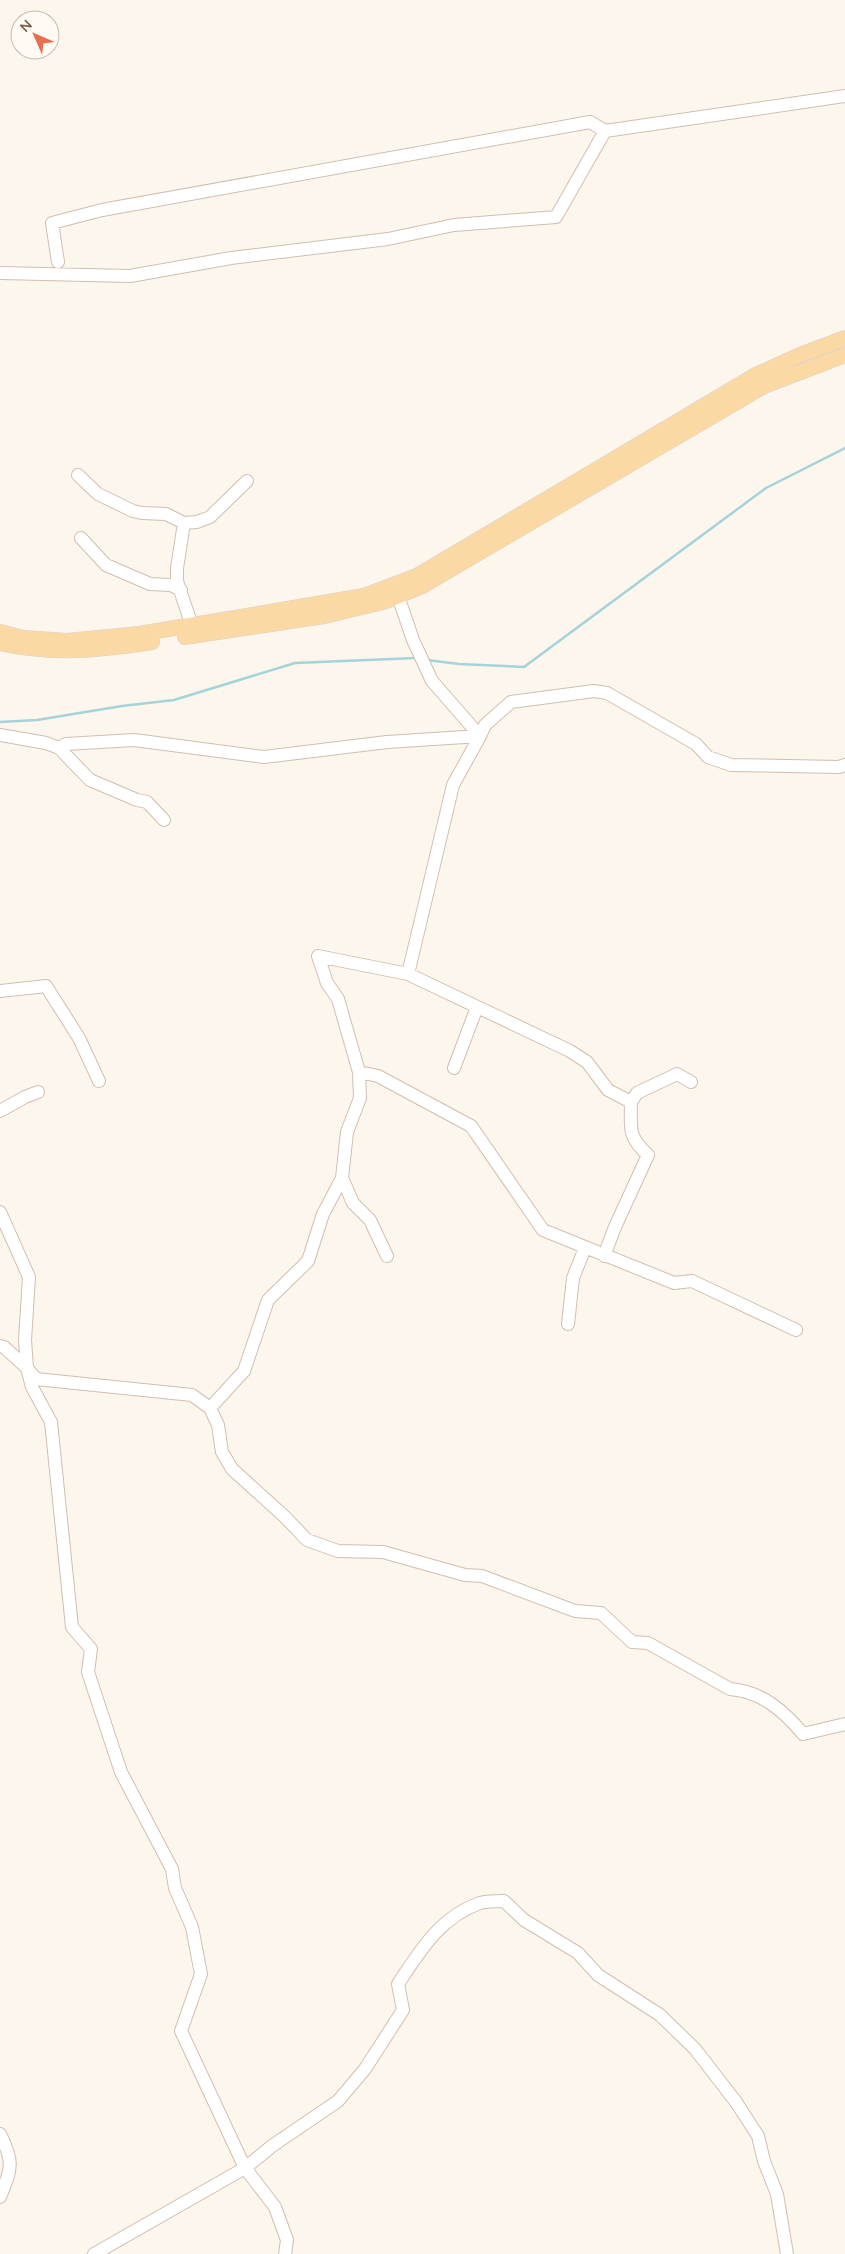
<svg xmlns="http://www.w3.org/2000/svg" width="845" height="2254" font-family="Quicksand,sans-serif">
	<rect width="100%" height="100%" fill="#fdf6ec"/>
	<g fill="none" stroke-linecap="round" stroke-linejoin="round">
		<!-- stream -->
		<path stroke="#a5d3da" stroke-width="2.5" d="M 427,660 L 459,664 L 524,667 L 766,488 L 845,448
			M 0,722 L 37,720 L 122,706 L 174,700 L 295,663 L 416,658"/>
		<!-- minor casing -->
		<g stroke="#d1beb0" stroke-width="14">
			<path id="minor" d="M 58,262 L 52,223 L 102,210 L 590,122 L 605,131
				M 0,273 L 130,276 L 231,258 L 388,239 L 454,225 L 556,217 L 605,131 L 845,96
				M 78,475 L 98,494 L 133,511 L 142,513 L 166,514 L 184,523 L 197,522 L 210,517 L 247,481
				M 184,523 L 177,568 L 177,581 L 192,626
				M 81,538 L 106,565 L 150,584 L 171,585 L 181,590
				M 398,596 L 413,640 L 432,681 L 480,736 L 485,725 L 511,702 L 594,691 L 607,693 L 696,744 L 708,757 L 731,765 L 839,767 L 845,765
				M 0,735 L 46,743 L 59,748 L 66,744 L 134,740 L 264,757 L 387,742 L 480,736 L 453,785 L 408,974 L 570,1051 L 587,1062 L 608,1090 L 631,1102 C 631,1128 627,1136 648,1155 L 615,1227 L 604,1256
				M 59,748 L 90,780 L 137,800 L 147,802 L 164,820
				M 408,974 L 318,956 L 327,983 L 338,999 L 359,1072 L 378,1076 L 471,1126 L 543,1230 L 674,1283 L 692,1281 L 796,1330
				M 0,991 L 46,986 L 79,1038 L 99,1081
				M 454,1068 L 477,1007
				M 631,1102 L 637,1093 L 677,1074 L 691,1082
				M 0,1111 L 25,1097 L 38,1092
				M 342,1178 L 353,1203 L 370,1220 L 387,1256
				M 0,1212 L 29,1277 L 25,1340 L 27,1368 L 36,1379 L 192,1395 L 210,1408 L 218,1425 L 222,1452 L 232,1469 L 285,1517 L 307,1540 L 338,1551 L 383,1552 L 465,1575 L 482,1576 L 575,1611 L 601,1613 L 632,1642 L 648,1643 L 730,1689 C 761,1691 784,1711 803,1734 L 845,1724
				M 568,1324 L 573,1278 L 585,1248
				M 0,1346 L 4,1347 L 27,1368 L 32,1387 L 51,1422 L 72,1627 L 91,1649 L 88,1672 L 121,1772 L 172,1869 L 175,1888 L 192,1927 L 201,1974 L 181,2031 L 245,2168 L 275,2207 L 287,2240 L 285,2254
				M 210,1408 L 244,1371 L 268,1300 L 308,1261 L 323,1214 L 342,1178 L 347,1132 L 360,1098 L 359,1072
				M 0,2134 C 14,2162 12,2168 0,2197
				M 94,2254 L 245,2168 L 272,2146 L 338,2101 L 365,2069 L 403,2010 L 398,1984 C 420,1951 440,1917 480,1903 C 487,1901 496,1901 504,1901 L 524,1920 L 578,1953 L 598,1975 L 660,2015 L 695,2049 L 736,2102 L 758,2136 L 764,2161 L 777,2194 L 787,2254"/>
		</g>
		<!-- major casing -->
		<g stroke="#dad1cd" stroke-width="16">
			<path id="major" d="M 0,632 L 23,638 L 67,641 L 139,634 L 364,596 L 417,576 L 756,375 L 800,355 L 845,338
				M 185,637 L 324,616 L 383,602 L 422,586 L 764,386 L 845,355
				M 0,643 C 53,655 99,650 152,642"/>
		</g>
		<!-- minor -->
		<use href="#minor" stroke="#fff" stroke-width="12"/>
		<!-- major -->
		<use href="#major" stroke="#fbd9a5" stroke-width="15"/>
	</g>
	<!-- north arrow -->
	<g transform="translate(35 35) rotate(315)"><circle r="24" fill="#fffaf3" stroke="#cabbb1"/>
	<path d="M0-4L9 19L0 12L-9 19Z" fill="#e76f51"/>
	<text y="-8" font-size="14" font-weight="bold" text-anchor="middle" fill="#7a5c4d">N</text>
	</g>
</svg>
